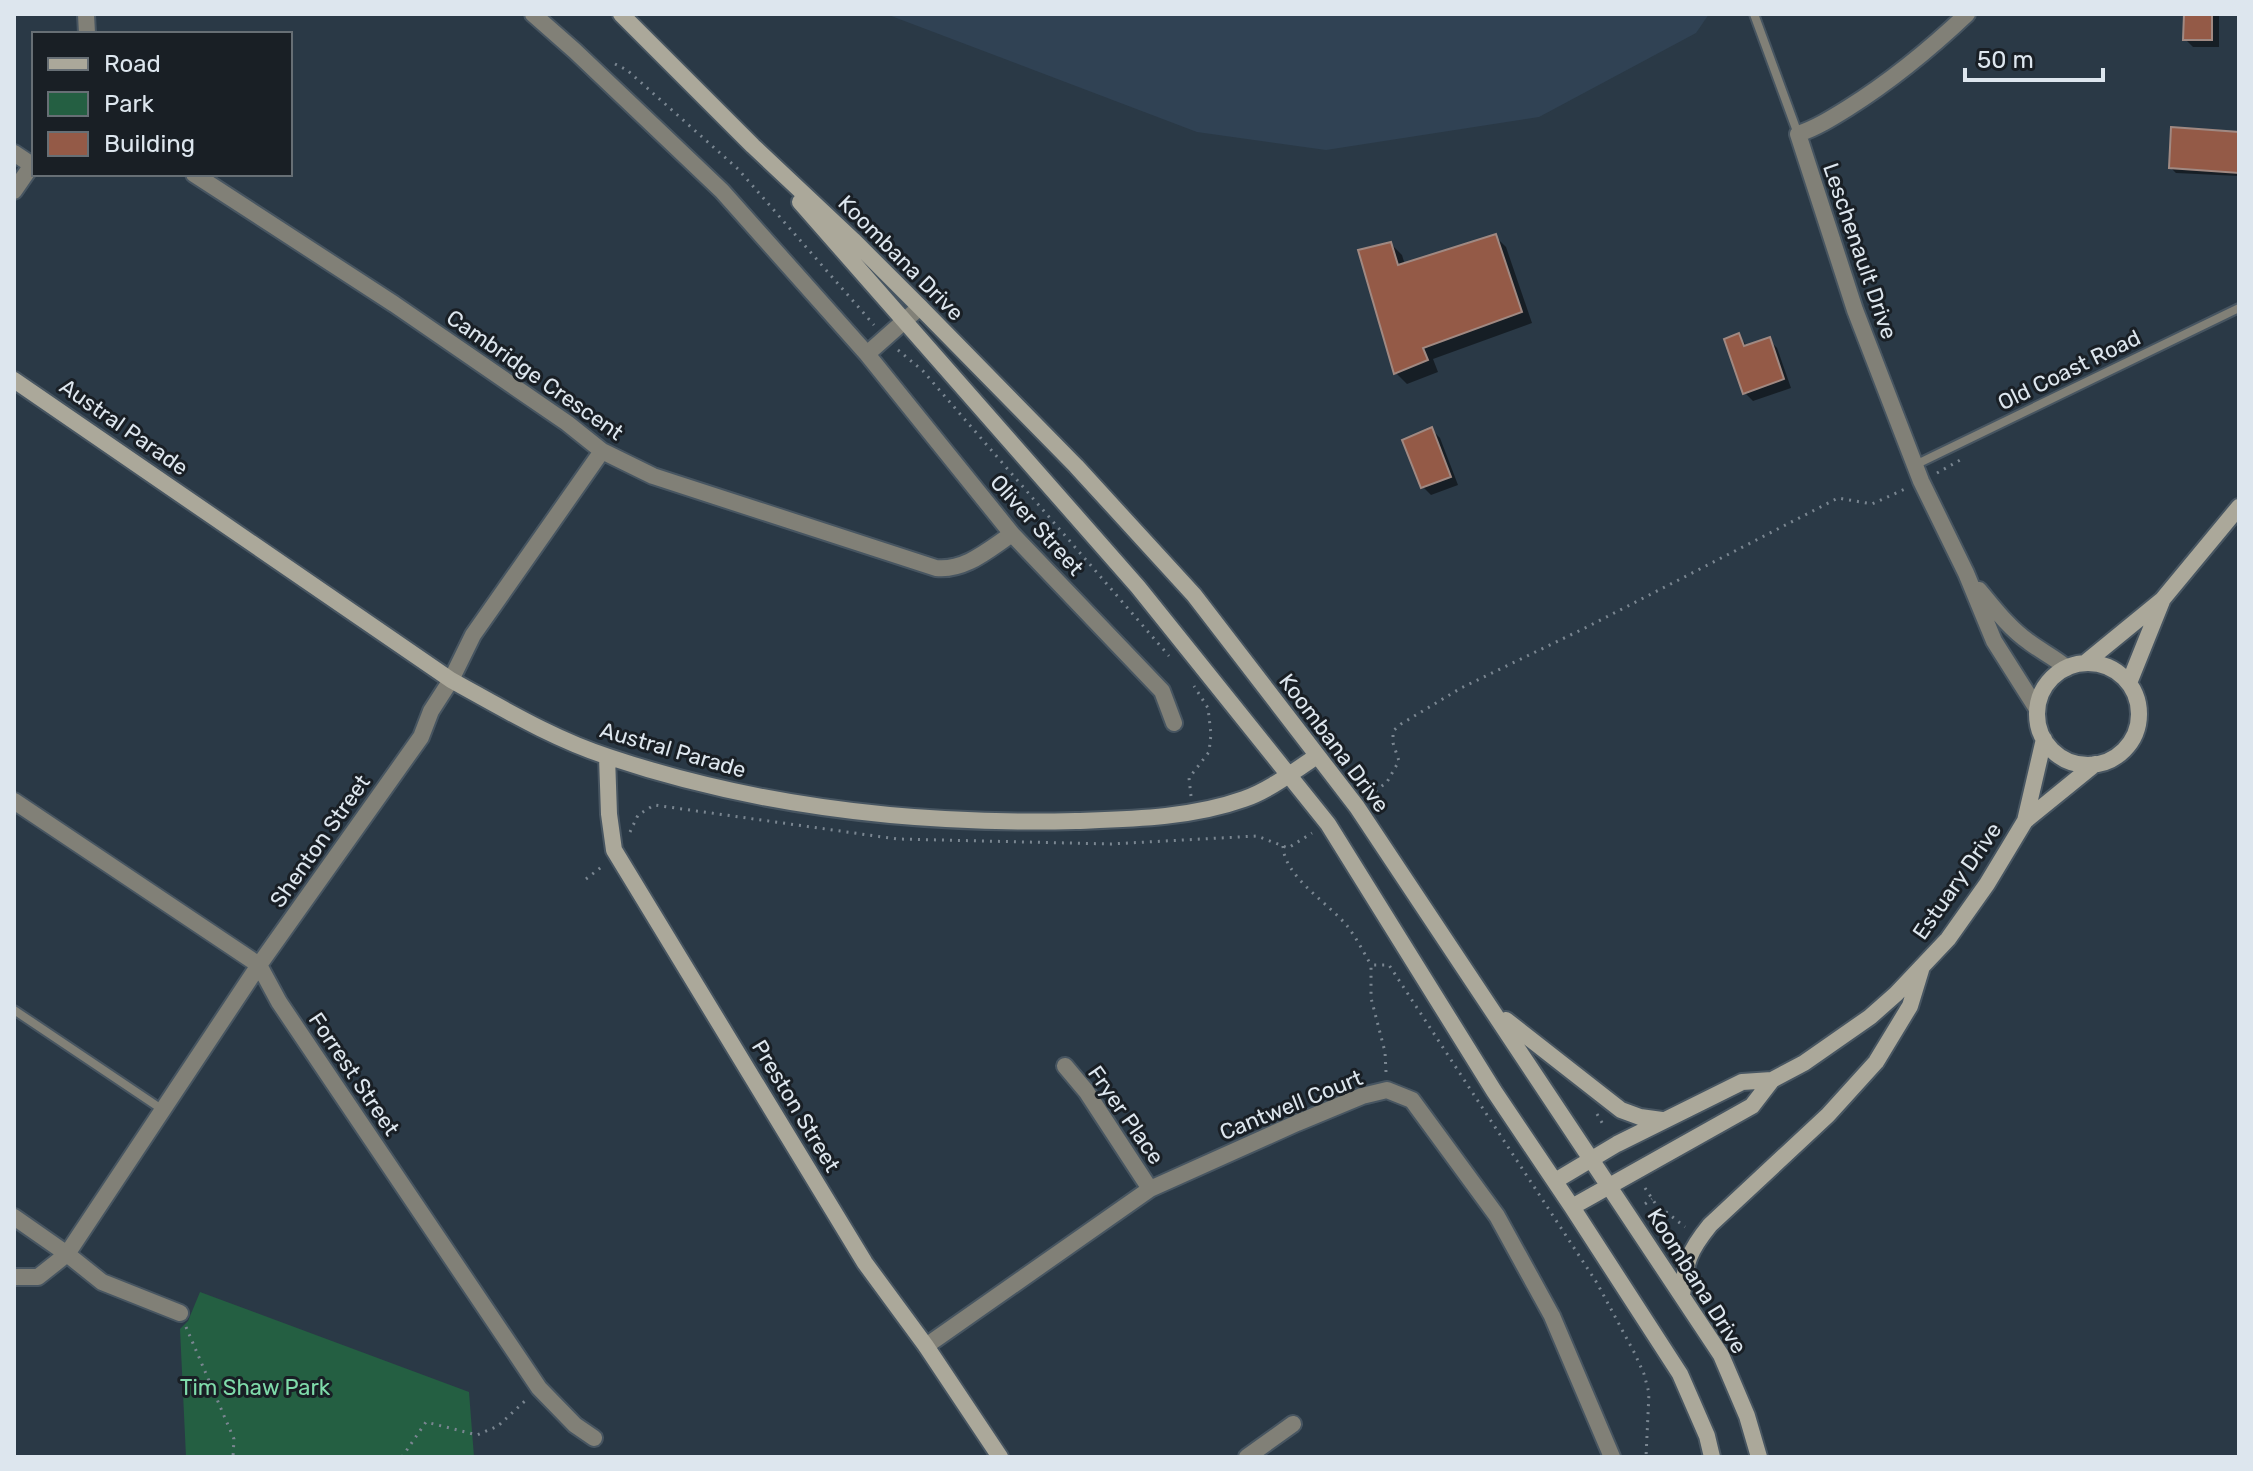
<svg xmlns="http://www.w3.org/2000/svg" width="2253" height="1471" font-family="Rubik,sans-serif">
	<rect width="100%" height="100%" fill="#2a3946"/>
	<!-- built -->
	<path fill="#304254" d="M 886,14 L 1709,14 L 1696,33 L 1539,117 L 1326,150 L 1197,132 Z"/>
	<!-- green -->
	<path fill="#245f42" d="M 200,1292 L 469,1392 L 474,1457 L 186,1457 L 180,1329 L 188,1321 Z"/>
	<!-- shadow -->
	<path fill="#0007" d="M 2186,14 L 2219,14 L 2219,47 L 2193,47 L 2185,39 Z
		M 2239,134 L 2239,176 L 2176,173 L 2171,168 Z
		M 1495,236 L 1506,247 L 1532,323 L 1433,359 L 1438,372 L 1407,384 L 1396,373 L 1391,244 L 1402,255 L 1405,265 Z
		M 1739,336 L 1748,347 L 1769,340 L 1777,348 L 1791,388 L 1753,401 L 1745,393 Z
		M 1432,430 L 1440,438 L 1458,485 L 1431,495 L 1423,487 Z"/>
	<!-- building -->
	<path fill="#945a47" stroke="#a08982" stroke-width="2" d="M 2184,14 L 2212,14 L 2212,40 L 2183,40 Z
		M 2171,127 L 2239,132 L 2239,173 L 2169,168 Z
		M 1496,234 L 1522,312 L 1423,348 L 1428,360 L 1394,374 L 1358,250 L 1391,242 L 1398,265 Z
		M 1739,333 L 1744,346 L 1770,337 L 1784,379 L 1743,394 L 1724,339 Z
		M 1432,427 L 1451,477 L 1421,488 L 1402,440 Z"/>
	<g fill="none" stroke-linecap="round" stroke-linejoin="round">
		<!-- lane casing -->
		<g stroke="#475561" stroke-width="12">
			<path id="lane" d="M 1754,14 L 1798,134
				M 1915,465 L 2239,308
				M 14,1010 L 163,1110"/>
		</g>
		<!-- street casing -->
		<g stroke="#475561" stroke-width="20">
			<path id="street" d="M 86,14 L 87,34
				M 533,14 L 575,51 L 722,191 L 867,354 L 1012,534 L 1162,691 L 1174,723
				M 1967,14 C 1930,49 1891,81 1848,108 C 1832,118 1816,128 1798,134 L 1855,310 L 1921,481 L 1966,573 L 1994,641 L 2037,709
				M 14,153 L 32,165
				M 194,174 L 394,304 L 567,423 L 602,451 L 653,476 L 936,568 C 965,571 988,550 1012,534
				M 14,191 L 34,162
				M 867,354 L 920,307
				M 1979,590 C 1994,608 2009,628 2029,642 C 2041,651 2055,658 2067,668
				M 14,801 L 259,965 L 279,1002 L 539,1388 L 575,1425 L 594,1438
				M 1065,1066 L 1086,1091 L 1150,1189
				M 14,1217 L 67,1254 L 259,965 L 421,737 L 431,711 L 451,680 L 473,635 L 602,451
				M 14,1277 L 38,1277 L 67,1254 L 102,1282 L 180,1313
				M 926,1346 L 1150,1189 L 1297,1123 L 1362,1096 L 1387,1090 L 1412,1100 L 1497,1216 L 1552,1316 L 1612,1457
				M 1247,1457 L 1293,1424"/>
		</g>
		<!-- secondary casing -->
		<g stroke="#475561" stroke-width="20">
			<path id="secondary" d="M 621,14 L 753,146 L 853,240 L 920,307 L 1076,466 L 1194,595 L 1357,807 L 1721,1355 L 1747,1416 L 1759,1457
				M 800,202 L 1138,587 L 1328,824 L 1494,1091 L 1572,1207 L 1680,1374 L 1707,1436 L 1712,1457
				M 14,380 L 451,680 C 502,708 553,739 609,757 C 761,808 916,825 1076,821 C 1131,819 1191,818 1244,799 C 1270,790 1294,771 1317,756
				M 2085,663 L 2162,600 L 2239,507
				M2037 714a51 51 0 1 1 102 0a51 51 0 1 1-102 0Z
				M 2129,683 L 2162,601
				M 607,757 L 609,814 L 614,850 L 865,1263 L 926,1346 L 1000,1457
				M 2025,821 L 2095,764
				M 1506,1020 L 1621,1110 L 1640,1117 L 1662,1120
				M 1555,1181 L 1617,1144 L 1742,1082 L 1772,1080
				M 1572,1207 L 1752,1106 L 1772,1080 L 1804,1063 L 1870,1017 L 1896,994 L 1948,939 L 1987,884 L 2025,821 L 2044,739
				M 1682,1296 C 1685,1262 1689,1251 1710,1225 L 1828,1115 L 1876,1062 L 1910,1006 L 1921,970"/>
		</g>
		<!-- path -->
		<path stroke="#7a8691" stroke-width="3" stroke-dasharray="2 6" stroke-linecap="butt" d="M 615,64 L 627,70 L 738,169 L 874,325
			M 898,350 L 923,371 L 1169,656
			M 1937,473 L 1962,459
			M 1191,796 L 1189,778 L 1209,752 L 1211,734 L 1208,708 L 1194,686
			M 1369,796 L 1387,782 L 1399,761 L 1393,743 L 1393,731 L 1401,724 L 1461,688 L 1587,627 L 1838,498 L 1872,504 L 1905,489
			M 630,832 L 638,815 L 654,805 L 897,839 L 1110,844 L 1257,836 L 1288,848 L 1312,833
			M 1283,846 C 1284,877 1330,904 1348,927 C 1357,939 1364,953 1371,965
			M 586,879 L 604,865
			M 1386,1072 L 1385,1052 L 1371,998 L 1371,965 L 1389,965 L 1597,1283 L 1635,1354 L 1644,1374 L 1649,1393 L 1646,1457
			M 1597,1114 L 1604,1126
			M 1645,1188 L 1655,1203 L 1685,1227
			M 1645,1204 L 1652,1199
			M 186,1327 L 234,1439 L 233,1457
			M 402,1457 L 426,1422 L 477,1435 L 498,1426 L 526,1400"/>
		<!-- lane -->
		<use href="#lane" stroke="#818077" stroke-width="8"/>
		<!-- street -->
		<use href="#street" stroke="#818077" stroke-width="16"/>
		<!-- secondary -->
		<use href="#secondary" stroke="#aba89a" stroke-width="16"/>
	</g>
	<g text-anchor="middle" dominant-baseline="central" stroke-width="6" stroke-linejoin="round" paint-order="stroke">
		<!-- street labels -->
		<g font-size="22" fill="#dde6ee" stroke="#191f25">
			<text transform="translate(1860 251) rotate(71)">Leschenault Drive</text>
			<text transform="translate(901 258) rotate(45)">Koombana Drive</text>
			<text transform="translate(2069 370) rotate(-26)">Old Coast Road</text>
			<text transform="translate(535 375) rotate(35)">Cambridge Crescent</text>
			<text transform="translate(124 427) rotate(35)">Austral Parade</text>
			<text transform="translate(1037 525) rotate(48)">Oliver Street</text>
			<text transform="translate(1334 743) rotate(53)">Koombana Drive</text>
			<text transform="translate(673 750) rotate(16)">Austral Parade</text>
			<text transform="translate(320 841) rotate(-55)">Shenton Street</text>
			<text transform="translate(1957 881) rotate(-55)">Estuary Drive</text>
			<text transform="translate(354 1074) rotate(56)">Forrest Street</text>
			<text transform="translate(1291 1105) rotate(-22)">Cantwell Court</text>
			<text transform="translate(796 1106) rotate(59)">Preston Street</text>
			<text transform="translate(1126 1115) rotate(55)">Fryer Place</text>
			<text transform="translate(1697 1281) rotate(58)">Koombana Drive</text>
		</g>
		<!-- park labels -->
		<g font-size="22" fill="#7fdbaa" stroke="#191f25">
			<text x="255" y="1387">Tim Shaw Park</text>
		</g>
	</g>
	<!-- border -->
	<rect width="2253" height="1471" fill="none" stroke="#dde6ee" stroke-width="32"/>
	<!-- legend -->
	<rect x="32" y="32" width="260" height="144" fill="#191f25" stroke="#676f75" stroke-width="2"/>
	<rect x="48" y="58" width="40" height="12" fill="#aba89a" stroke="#676f75" stroke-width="2"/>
	<text x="104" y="72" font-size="24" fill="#dde6ee">Road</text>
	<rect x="48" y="92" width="40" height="24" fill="#245f42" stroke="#676f75" stroke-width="2"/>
	<text x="104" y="112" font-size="24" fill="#dde6ee">Park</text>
	<rect x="48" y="132" width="40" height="24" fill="#945a47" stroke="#676f75" stroke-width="2"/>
	<text x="104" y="152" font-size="24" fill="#dde6ee">Building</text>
	<!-- scale -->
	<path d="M1965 68v12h138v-12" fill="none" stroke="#dde6ee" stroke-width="4"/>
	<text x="1977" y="68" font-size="24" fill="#dde6ee" stroke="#191f25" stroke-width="6" paint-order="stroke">50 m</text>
</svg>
